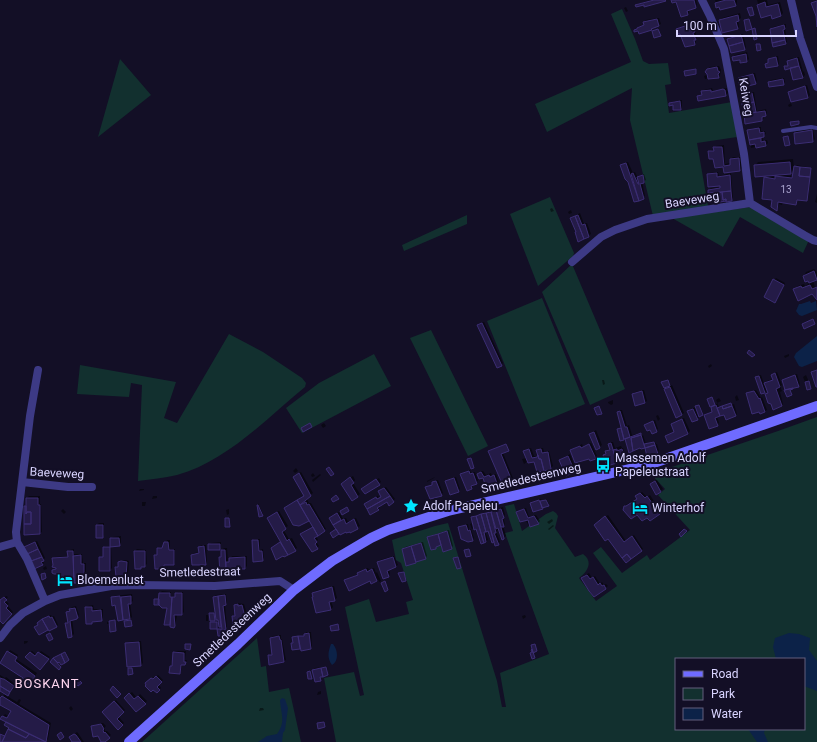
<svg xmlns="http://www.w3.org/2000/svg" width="817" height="742" font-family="Roboto,sans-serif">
	<rect width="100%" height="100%" fill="#130f26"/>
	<!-- green -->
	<path fill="#12302f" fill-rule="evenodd" d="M 622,9 L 635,39 L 643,61 L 649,64 L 668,63 L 671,84 L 665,85 L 669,113 L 732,102 L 737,137 L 697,143 L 708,206 L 653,216 L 630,120 L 632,88 L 547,132 L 535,104 L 631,62 L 611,14 Z
		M 120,59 L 151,95 L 98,137 Z
		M 550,197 L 574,253 L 573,256 L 538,286 L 510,214 Z
		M 751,207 L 809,240 L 803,253 L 740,217 L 723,247 L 672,218 Z
		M 467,215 L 467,224 L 404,251 L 402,245 Z
		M 572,264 L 625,389 L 590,405 L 542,292 Z
		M 542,298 L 585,404 L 530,427 L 487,321 Z
		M 431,330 L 488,446 L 468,456 L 410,338 Z
		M 229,334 L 263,352 L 302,378 L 306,383 L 305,387 C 266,419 227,461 177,475 C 164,478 151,479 138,481 L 142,385 L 131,383 L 129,397 L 77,394 L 80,365 L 176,382 L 164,418 L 177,423 Z
		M 374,354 L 391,386 L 302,433 L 286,408 L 319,383 Z
		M 817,417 L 817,742 L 336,742 L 324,678 L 354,672 L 360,696 L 364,695 L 345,607 L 369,599 L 376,622 L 409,614 L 406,602 L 413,600 L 401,563 L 396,560 L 392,540 L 435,526 L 448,523 L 497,681 L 502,707 L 506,707 L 500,673 L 549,654 L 505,533 L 513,531 L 505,506 L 514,504 L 522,531 L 546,514 L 553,511 L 556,513 L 558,516 L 555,528 L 575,557 L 583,554 C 594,562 587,572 579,578 L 596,601 L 617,586 L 593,553 L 601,547 L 622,573 L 647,555 L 650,560 L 690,530 L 658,495 L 665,489 L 650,473 L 675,466 L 778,431 ZM 676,659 L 804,659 L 804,729 L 676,729 Z
		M 257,638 L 261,667 L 266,666 L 269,692 L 289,688 L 301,742 L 142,742 Z"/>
	<!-- water -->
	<path fill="#0c2248" d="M 810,301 L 811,303 L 816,301 L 817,310 L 802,316 L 799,315 L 796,311 L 799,304 L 801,304 Z
		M 817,336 L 817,361 L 802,367 L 799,366 L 794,357 L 796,353 Z
		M 789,633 L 799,634 L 810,638 L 809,650 L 817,661 L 817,691 L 804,686 L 804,659 L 776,659 L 773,647 L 775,638 Z
		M 331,644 L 333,644 C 338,650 339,661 332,665 C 327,658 328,652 331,644 Z
		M 282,698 L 285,699 L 288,708 L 285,730 L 283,733 L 282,742 L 258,742 L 267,736 L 277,734 C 286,721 281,715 280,700 Z
		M 748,729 L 765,729 L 764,733 L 768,742 L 757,742 Z"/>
	<!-- shadow -->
	<path fill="#0007" fill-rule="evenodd" d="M 651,0 L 666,0 L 636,5 L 638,4 Z
		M 672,0 L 696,0 L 697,5 L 689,9 L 689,12 L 688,14 L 677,0 Z
		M 715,0 L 737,0 L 737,3 L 736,5 L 717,7 Z
		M 757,0 L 767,0 L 768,5 L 780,2 L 783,13 L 781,15 L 772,14 L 762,17 Z
		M 626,7 L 628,11 L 626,12 L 624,8 Z
		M 740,13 L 741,18 L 738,20 L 739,27 L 737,28 L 720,20 L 722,18 Z
		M 659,18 L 661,24 L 653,27 L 651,30 L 635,30 L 640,26 L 645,24 L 644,22 L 646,20 Z
		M 786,24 L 786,27 L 785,28 L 787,42 L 773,46 L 771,29 L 773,27 Z
		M 687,25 L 687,29 L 692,28 L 693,29 L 696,29 L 695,31 L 697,37 L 695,39 L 696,42 L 694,44 L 678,29 Z
		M 743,34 L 746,47 L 744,49 L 728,39 L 730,37 Z
		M 747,52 L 749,59 L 747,61 L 733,57 L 735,55 Z
		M 778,56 L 779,63 L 778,65 L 766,64 L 769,62 L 769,60 L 771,58 Z
		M 799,57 L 803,72 L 804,71 L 805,75 L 803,77 L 794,79 L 791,67 L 785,67 L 788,65 L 788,61 L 789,59 Z
		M 719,66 L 721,70 L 720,75 L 719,77 L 705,79 L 704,76 L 709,74 L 708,69 L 710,67 Z
		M 755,73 L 757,81 L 755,83 L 739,78 L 740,77 Z
		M 784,78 L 785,82 L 783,84 L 769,82 L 771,80 Z
		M 807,85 L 810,95 L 808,97 L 789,93 L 791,91 Z
		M 712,88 L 713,91 L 727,88 L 728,93 L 726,95 L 698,96 L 703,94 L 702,92 L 704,90 Z
		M 754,92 L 757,111 L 766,109 L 767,113 L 763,116 L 764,118 L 762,120 L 746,123 L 742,96 Z
		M 682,100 L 682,107 L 681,109 L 670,104 L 672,102 Z
		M 791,103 L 792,106 L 789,107 L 788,105 Z
		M 761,127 L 761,131 L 765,131 L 766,134 L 762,136 L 763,141 L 767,140 L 768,143 L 766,145 L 751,148 L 748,131 L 750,129 Z
		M 813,129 L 815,139 L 813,141 L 795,133 L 796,131 Z
		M 724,145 L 725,164 L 731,163 L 731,159 L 733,157 L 741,157 L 742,168 L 740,170 L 725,172 L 724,166 L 716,166 L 714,158 L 709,152 L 714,149 L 716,146 Z
		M 793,159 L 794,168 L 797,165 L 811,168 L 808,198 L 806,200 L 798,199 L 796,204 L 783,202 L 782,205 L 779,204 L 777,210 L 765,178 L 767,176 L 776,177 L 778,174 L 755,166 L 758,162 ZM 794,169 L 793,176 L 781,175 L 791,173 Z
		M 628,162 L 633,173 L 635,172 L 638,178 L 644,174 L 646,180 L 642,182 L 645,196 L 635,201 L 629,182 L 621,165 Z
		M 718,172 L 719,176 L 731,173 L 733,198 L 731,200 L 720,193 L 722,191 L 715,192 L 715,195 L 709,196 L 709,190 L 711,188 L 721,187 L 721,185 L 708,175 L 710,173 Z
		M 817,194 L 817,203 L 815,202 Z
		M 552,208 L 554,211 L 551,212 L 550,209 Z
		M 571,210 L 572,213 L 569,214 L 568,212 Z
		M 580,213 L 584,224 L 587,223 L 591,234 L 579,240 L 573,217 Z
		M 814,269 L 817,272 L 817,278 L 813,280 L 815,287 L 817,286 L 817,298 L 813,293 L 795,289 L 798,286 L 804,284 L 805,286 L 810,283 L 809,280 L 804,276 L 806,272 Z
		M 776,278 L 785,283 L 775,302 L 774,280 Z
		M 484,322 L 503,363 L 501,365 L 478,325 Z
		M 789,354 L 789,356 L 785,358 L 784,356 Z
		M 711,364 L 712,366 L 709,368 L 708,366 Z
		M 777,372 L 782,385 L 780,386 L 782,391 L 780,392 L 783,404 L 781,406 L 766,394 L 768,392 L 767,389 L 765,392 L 756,377 L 761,375 L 764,384 L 767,381 L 773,379 L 772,375 Z
		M 797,374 L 800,384 L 798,386 L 790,388 L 792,395 L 783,380 Z
		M 806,375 L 811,387 L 808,389 L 803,377 Z
		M 602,380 L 604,380 L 605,384 L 603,385 Z
		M 672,385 L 684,413 L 682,414 L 665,389 Z
		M 644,390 L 647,401 L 645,402 L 633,394 L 635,392 Z
		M 756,390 L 761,398 L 762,397 L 767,410 L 761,413 L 748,393 Z
		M 737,395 L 739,400 L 736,401 L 735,397 Z
		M 719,398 L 721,401 L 717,403 L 719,407 L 732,403 L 732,405 L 734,404 L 737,414 L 735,416 L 725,413 L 717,416 L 719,423 L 717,425 L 705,415 L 713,411 L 712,407 L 715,404 L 718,404 L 716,400 Z
		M 613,400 L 613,404 L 611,405 L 608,403 L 608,402 Z
		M 700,405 L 703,414 L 698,416 L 699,417 L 697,419 L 688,411 Z
		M 620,410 L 622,410 L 627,426 L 629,425 L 632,435 L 641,433 L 637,438 L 639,439 L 643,435 L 646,444 L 655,442 L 656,444 L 657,444 L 659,451 L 657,453 L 645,446 L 644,447 L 641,446 L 629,451 L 625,437 L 624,439 L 618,429 L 622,427 L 618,412 Z
		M 658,415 L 660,419 L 658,421 L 656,416 Z
		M 684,418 L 690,431 L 688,433 L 667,436 L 675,432 L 672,424 Z
		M 655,420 L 658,429 L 656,431 L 647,424 Z
		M 324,423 L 326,426 L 323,428 L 321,425 Z
		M 596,430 L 602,445 L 596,449 L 590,434 Z
		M 611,442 L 613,442 L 615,448 L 621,446 L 622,448 L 623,448 L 626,458 L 624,460 L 605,455 L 606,453 L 606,451 L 610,449 L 609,444 Z
		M 591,443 L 597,456 L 595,458 L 589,458 L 571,450 L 582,444 L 583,447 Z
		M 505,444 L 507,451 L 503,453 L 515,483 L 513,485 L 490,451 Z
		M 531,448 L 534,456 L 538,456 L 537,451 L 539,449 L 543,448 L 544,452 L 549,451 L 553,466 L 551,468 L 535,461 L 528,461 L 524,464 L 522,459 L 527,458 L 524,451 Z
		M 570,454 L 576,470 L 574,471 L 560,460 Z
		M 296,468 L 298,471 L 295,473 L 293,471 Z
		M 562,469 L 563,473 L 560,474 L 558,471 Z
		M 470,470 L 471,473 L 475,472 L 478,481 L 472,484 L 473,486 L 471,488 L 461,475 Z
		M 483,471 L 486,475 L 491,473 L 492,476 L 496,474 L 500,486 L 489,492 L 483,476 L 480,472 Z
		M 301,472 L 313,493 L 307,497 L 307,499 L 309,503 L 311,503 L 326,529 L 316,536 L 318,540 L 316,542 L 319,546 L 312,551 L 314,527 L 309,519 L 308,520 L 285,508 L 305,496 L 296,475 Z
		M 313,473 L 315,476 L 312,477 L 311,475 Z
		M 320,474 L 321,475 L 313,482 L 312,480 Z
		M 353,476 L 355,480 L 353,483 L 360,494 L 353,500 L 344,482 Z
		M 435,477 L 434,478 L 427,482 L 427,481 Z
		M 456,477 L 460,489 L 458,491 L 446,482 Z
		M 379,478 L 381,482 L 365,493 L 365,487 Z
		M 438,480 L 443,493 L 441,495 L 426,487 L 433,484 L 435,481 Z
		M 657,480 L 663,489 L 656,494 L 653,482 Z
		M 386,487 L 395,499 L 389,504 L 387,501 L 379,506 L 380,507 L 378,509 L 368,502 L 378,496 L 379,498 L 382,497 L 381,490 Z
		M 140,489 L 144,489 L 144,490 L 139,491 Z
		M 642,492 L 647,497 L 650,495 L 661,512 L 659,513 L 647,516 L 638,514 L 624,506 L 638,498 L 638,495 Z
		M 29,496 L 40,496 L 40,504 L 41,504 L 42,532 L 40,533 L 25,507 L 27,505 L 27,498 Z
		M 153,496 L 157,496 L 157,498 L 152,499 Z
		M 541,499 L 542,501 L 547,500 L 549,504 L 534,511 L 531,504 Z
		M 142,502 L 146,502 L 145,506 L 142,506 Z
		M 258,503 L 263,514 L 260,515 Z
		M 503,507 L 505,515 L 503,517 L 505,524 L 503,526 L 506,536 L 504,538 L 499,528 L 496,532 L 500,542 L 498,544 L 495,541 L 489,530 L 485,531 L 488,540 L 482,543 L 477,527 L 471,529 L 474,538 L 472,540 L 459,527 L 468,524 L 469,530 L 472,529 L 470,524 L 473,523 L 472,518 L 474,516 Z
		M 526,508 L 529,517 L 536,515 L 540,521 L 538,523 L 529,526 L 526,521 L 529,518 L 521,521 L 518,512 Z
		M 63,509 L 66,512 L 64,514 L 61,511 Z
		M 229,509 L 229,514 L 227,515 L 226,510 Z
		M 279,511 L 288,526 L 283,529 L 289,539 L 292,538 L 297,548 L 276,558 L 275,547 L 281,542 L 268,518 Z
		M 339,512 L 343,519 L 346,518 L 348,522 L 356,518 L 360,526 L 351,531 L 346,530 L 334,538 L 331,533 L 337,529 L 330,518 Z
		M 608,515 L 626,541 L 634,535 L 643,549 L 642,550 L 609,537 L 597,523 Z
		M 552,519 L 553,521 L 549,524 L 547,522 Z
		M 99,523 L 104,523 L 104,535 L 102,537 L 97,525 Z
		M 553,525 L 554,526 L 549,530 L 548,529 Z
		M 449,530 L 453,546 L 451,548 L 442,544 L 437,545 L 436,548 L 428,538 L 430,536 Z
		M 121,536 L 121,543 L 119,545 L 111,546 L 112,568 L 110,570 L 100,558 L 104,556 L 104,548 L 105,546 L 111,546 L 111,539 L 113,537 Z
		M 254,539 L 260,539 L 260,550 L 263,549 L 264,558 L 262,560 L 253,541 Z
		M 167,540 L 170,540 L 170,549 L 175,549 L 175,563 L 174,564 L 165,564 L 164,568 L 155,556 L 157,554 L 158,549 L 160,547 L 164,547 Z
		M 37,541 L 45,558 L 43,560 L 44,563 L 42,565 L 25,547 Z
		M 221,542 L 221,547 L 219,549 L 209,545 L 211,543 Z
		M 423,542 L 427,556 L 425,558 L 407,565 L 403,549 L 405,547 Z
		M 201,545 L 206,545 L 207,562 L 206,564 L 192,555 L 194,553 L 200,552 L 200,547 Z
		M 224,548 L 227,548 L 228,561 L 230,560 L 232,556 L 247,556 L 247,566 L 245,568 L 232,568 L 232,571 L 230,573 L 221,574 L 220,558 L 222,555 L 222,550 Z
		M 74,549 L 74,554 L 82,554 L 83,563 L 86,563 L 86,580 L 84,582 L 75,580 L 71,582 L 61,573 L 53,570 L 57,567 L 53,559 L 55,557 L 69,556 L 68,552 L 70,550 Z
		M 137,549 L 146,550 L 147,564 L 141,568 L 135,551 Z
		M 394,556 L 398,565 L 389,569 L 390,574 L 388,576 L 378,562 L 380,560 Z
		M 126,560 L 129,561 L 128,574 L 126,576 L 117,576 L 116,567 L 121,561 Z
		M 46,566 L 47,569 L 44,570 L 43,568 Z
		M 368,568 L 369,570 L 374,568 L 376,573 L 377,572 L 381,581 L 379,582 L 378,579 L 377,581 L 345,580 L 359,574 L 360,571 Z
		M 589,573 L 592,578 L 595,576 L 600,584 L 602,582 L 604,585 L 606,584 L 608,586 L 594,595 L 584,576 Z
		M 334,586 L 337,598 L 331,601 L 333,607 L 331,609 L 317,612 L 314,593 L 315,591 Z
		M 162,591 L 171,592 L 171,596 L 176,596 L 178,592 L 183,592 L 184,612 L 182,614 L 176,614 L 177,616 L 175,625 L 173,627 L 171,624 L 165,624 L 168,608 L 155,599 L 160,599 L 160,593 Z
		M 132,594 L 133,601 L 130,603 L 132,617 L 128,621 L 132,620 L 131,625 L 126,621 L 128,619 L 119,620 L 116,604 L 112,598 L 114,596 Z
		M 226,594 L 227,603 L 225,605 L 227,627 L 225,629 L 221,629 L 221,635 L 219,629 L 222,629 L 222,626 L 220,626 L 214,597 L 216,595 Z
		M 6,596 L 8,597 L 5,600 L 9,604 L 7,605 L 13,612 L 3,622 L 0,620 L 0,602 Z
		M 237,603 L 244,604 L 247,614 L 242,616 L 243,625 L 238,631 L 233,617 L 236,614 L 235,605 Z
		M 93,605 L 94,609 L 103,609 L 103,618 L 101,620 L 94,621 L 92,623 L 86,608 L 88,606 Z
		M 76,606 L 79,615 L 76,618 L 72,619 L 74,634 L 72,636 L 66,624 L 68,622 L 67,612 L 72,607 Z
		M 51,615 L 52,617 L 54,616 L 58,625 L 39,634 L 35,627 L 39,624 L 40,621 Z
		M 206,615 L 208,615 L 208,621 L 206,621 Z
		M 525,615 L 526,617 L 523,619 L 522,616 Z
		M 115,620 L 116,629 L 115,630 L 110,624 L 107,624 L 107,622 Z
		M 230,629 L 231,635 L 228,637 L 228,630 Z
		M 306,632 L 311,632 L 312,646 L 311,648 L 301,647 L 292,649 L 292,643 L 294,641 L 293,638 L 295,636 L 305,635 Z
		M 281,635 L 281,639 L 282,639 L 286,660 L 284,661 L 270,664 L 269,656 L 273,653 L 271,638 L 273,636 Z
		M 24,641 L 28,641 L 27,643 L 24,644 Z
		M 141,641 L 143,663 L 141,665 L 128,666 L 126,644 L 128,642 Z
		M 10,650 L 18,655 L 16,659 L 37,673 L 32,681 L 1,663 Z
		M 32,651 L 37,655 L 41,651 L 50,657 L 42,666 L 30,652 Z
		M 176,651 L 186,651 L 185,660 L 187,660 L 185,664 L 182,664 L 181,671 L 180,673 L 170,672 L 174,652 Z
		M 66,652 L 69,659 L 60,664 L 61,666 L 59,668 L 51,662 L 56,657 Z
		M 323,667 L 323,668 L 327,667 L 328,674 L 322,676 L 320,680 L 313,670 L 315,668 Z
		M 0,675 L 5,678 L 6,677 L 15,684 L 7,696 L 17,702 L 19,699 L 21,700 L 19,704 L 51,723 L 48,739 L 45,742 L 0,742 L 0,733 L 6,736 L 10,727 L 5,725 L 7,721 L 2,719 L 5,714 L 9,717 L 12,711 L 0,704 L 0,700 L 6,693 L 0,689 Z
		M 158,675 L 163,680 L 158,684 L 161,688 L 157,692 L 146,683 L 154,677 L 155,678 Z
		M 321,691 L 321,694 L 317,695 L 318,692 Z
		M 132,692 L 137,698 L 140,694 L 147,701 L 137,711 L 125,698 Z
		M 116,700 L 125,710 L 118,716 L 124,723 L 118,728 L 103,712 Z
		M 71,706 L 73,709 L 71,711 L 69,708 Z
		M 260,708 L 263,708 L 264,710 L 259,711 Z
		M 103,723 L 106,726 L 105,727 L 105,731 L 107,731 L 111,735 L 102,742 L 92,727 L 94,725 Z
		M 77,732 L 78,733 L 84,742 L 73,742 L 72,736 Z"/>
	<!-- building -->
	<path fill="#241b47" stroke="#3b2d73" d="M 654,0 L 665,0 L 666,1 L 644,7 L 644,5 L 636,7 L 635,5 Z
		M 671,0 L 694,0 L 696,8 L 687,11 L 688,15 L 681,17 L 676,2 L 672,3 Z
		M 726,0 L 734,0 L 736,6 L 720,10 L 719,7 L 716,8 L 715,3 Z
		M 817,1 L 817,27 L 816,16 L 811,3 Z
		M 765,2 L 766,7 L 778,4 L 781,16 L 772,19 L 771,15 L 761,18 L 757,5 Z
		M 752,7 L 754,15 L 750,16 L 747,8 Z
		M 738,15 L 739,21 L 736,22 L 738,29 L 722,33 L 719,20 Z
		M 657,19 L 659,26 L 651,29 L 652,30 L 639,34 L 638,31 L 634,32 L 634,30 L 637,29 L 637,28 L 644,25 L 643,22 Z
		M 749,19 L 752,29 L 746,31 L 744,20 Z
		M 784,25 L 785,29 L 783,30 L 785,40 L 772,43 L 770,29 Z
		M 685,26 L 686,30 L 690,29 L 691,31 L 694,30 L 695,32 L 693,33 L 696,40 L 694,40 L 695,45 L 685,47 L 680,34 L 678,34 L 676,29 Z
		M 755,28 L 757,39 L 754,40 L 752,29 Z
		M 658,29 L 661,36 L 654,38 L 652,31 Z
		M 741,35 L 743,42 L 729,46 L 727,39 Z
		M 785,40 L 786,44 L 773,47 L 772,43 Z
		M 743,42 L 745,50 L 731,53 L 729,46 Z
		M 756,44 L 760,44 L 761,50 L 757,51 Z
		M 746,54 L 747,62 L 740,63 L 740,60 L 733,61 L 732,57 Z
		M 776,57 L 778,66 L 766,68 L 765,64 L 768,63 L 768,59 Z
		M 797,58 L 799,66 L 785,70 L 784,66 L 788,66 L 787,61 Z
		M 799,66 L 803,78 L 793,80 L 790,68 Z
		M 717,67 L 718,71 L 720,72 L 718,74 L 719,78 L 708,79 L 707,74 L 705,72 L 707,69 Z
		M 696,69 L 696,74 L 685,76 L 684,71 Z
		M 753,74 L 756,84 L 740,88 L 738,78 Z
		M 783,79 L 784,85 L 769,87 L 768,82 Z
		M 805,86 L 808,98 L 791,102 L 788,92 Z
		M 723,89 L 725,90 L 726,96 L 698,101 L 697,96 L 702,95 L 701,91 L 711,90 L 711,92 Z
		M 752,93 L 754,102 L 742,104 L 741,99 L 746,99 L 746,95 Z
		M 680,101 L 681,110 L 673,110 L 673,105 L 669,106 L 669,103 Z
		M 754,102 L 756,112 L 744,114 L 742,104 Z
		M 765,111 L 766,116 L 762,117 L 762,121 L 745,124 L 744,114 Z
		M 799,121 L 799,124 L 791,126 L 790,122 Z
		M 759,128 L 760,133 L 764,132 L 764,137 L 749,140 L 747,130 Z
		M 812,130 L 813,142 L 795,144 L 794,133 Z
		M 788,136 L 790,145 L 785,146 L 783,137 Z
		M 761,138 L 761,142 L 765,141 L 766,146 L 756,148 L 755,144 L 750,145 L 749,140 Z
		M 713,147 L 722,147 L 724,166 L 730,165 L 730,159 L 739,158 L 740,171 L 724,173 L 723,167 L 715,168 L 713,159 L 709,159 L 708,151 L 714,151 Z
		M 790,162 L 791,174 L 755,177 L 754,165 Z
		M 626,163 L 639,201 L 634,202 L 628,182 L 625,179 L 620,165 Z
		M 794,166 L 800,167 L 799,176 L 810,177 L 807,201 L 797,200 L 796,205 L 778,202 L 777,211 L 771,207 L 772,200 L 762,199 L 764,177 L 775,179 L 775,176 L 792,178 Z
		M 800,167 L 811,168 L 810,177 L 799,176 Z
		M 633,173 L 638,184 L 639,184 L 637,177 L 643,175 L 644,181 L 644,183 L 640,184 L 644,199 L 639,201 L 631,174 Z
		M 717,173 L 717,177 L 730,175 L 731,191 L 708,193 L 708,190 L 720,188 L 720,186 L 708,187 L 707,174 Z
		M 731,191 L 732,201 L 726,202 L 726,199 L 723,200 L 722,192 Z
		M 722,192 L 723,200 L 726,199 L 726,201 L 720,202 L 719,193 Z
		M 578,215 L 582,225 L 585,224 L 589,237 L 584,239 L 575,216 Z
		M 575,216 L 584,239 L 578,242 L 575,232 L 576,232 L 570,218 Z
		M 814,271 L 817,280 L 809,283 L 808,281 L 805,282 L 803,276 Z
		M 773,279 L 784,285 L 775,303 L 764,297 Z
		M 810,285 L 812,289 L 817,287 L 817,300 L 812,294 L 798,301 L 793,289 L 801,286 L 802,288 Z
		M 813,319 L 815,324 L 804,329 L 802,324 Z
		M 482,323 L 502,366 L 497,368 L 477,325 Z
		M 749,350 L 755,355 L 752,357 L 747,353 Z
		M 817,370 L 817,387 L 816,387 L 811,372 Z
		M 775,373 L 780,387 L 776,389 L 782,406 L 773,410 L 771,404 L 768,403 L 765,394 L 768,393 L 764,383 L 773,380 L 771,375 Z
		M 795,375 L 799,387 L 785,390 L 782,380 Z
		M 759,376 L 765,393 L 761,394 L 755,377 Z
		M 668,380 L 670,386 L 664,388 L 661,382 Z
		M 809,381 L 811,389 L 807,390 L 805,382 Z
		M 670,387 L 682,415 L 676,418 L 664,389 Z
		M 793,388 L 793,389 L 790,390 L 792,395 L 787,397 L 784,390 Z
		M 642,391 L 645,403 L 635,406 L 632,394 Z
		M 754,391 L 759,399 L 760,398 L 765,412 L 760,414 L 759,412 L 752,414 L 746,393 Z
		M 712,397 L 715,405 L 710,407 L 707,399 Z
		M 731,403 L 732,406 L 723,409 L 722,406 Z
		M 699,405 L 703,415 L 699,417 L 695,406 Z
		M 716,405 L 720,416 L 715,418 L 718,426 L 709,429 L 704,415 L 712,412 L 711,407 Z
		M 599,406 L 602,414 L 597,415 L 594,408 Z
		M 722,406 L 723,409 L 732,406 L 736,416 L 726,420 L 724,415 L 720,416 L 717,408 Z
		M 693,409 L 698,420 L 692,422 L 687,411 Z
		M 620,411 L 625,427 L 627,427 L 630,437 L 624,439 L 617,412 Z
		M 682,419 L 688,434 L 668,443 L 665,436 L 674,432 L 671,424 Z
		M 653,421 L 657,432 L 652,434 L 650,430 L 647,431 L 644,425 Z
		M 310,423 L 312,427 L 303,432 L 301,428 Z
		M 621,428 L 624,440 L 620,441 L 617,429 Z
		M 594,432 L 600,448 L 596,450 L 589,434 Z
		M 641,433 L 641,435 L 631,438 L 633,451 L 629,453 L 625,439 Z
		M 641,435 L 645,448 L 641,449 L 640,448 L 633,451 L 631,438 Z
		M 654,442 L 655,445 L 645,448 L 644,444 Z
		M 611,443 L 617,463 L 607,466 L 603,455 L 606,454 L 605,451 L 610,450 L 608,444 Z
		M 506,444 L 509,451 L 501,454 L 514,486 L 504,488 L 488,451 Z
		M 589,444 L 596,459 L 590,461 L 589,459 L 575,463 L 570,450 L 580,446 L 581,448 Z
		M 655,445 L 658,454 L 647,457 L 645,448 Z
		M 529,449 L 532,458 L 537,457 L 538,455 L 539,459 L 541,459 L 544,471 L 537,472 L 534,462 L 528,463 L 523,451 Z
		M 541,449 L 542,453 L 548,452 L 551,469 L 544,471 L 541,459 L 539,459 L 536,450 Z
		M 617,449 L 617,451 L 622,449 L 625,461 L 617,463 L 613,450 Z
		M 568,456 L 575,472 L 566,476 L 559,460 Z
		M 471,458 L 474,468 L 471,469 L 467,459 Z
		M 329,467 L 334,474 L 331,476 L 326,469 Z
		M 469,471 L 470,474 L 473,473 L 477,484 L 471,486 L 472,489 L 467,491 L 460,474 Z
		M 481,472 L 484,477 L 489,475 L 490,477 L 494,475 L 499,489 L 488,493 L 483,478 L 479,479 L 477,474 Z
		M 299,473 L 311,496 L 300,505 L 297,500 L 304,496 L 293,477 Z
		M 350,477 L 354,483 L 351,485 L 358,497 L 352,501 L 341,484 Z
		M 454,478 L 459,492 L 450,495 L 445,481 Z
		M 376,479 L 380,485 L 365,494 L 361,489 Z
		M 436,481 L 442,496 L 430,499 L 425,487 L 432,485 L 432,482 Z
		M 655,481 L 661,492 L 656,495 L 650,484 Z
		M 384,488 L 390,496 L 367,509 L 364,504 L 376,497 L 377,499 L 381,497 L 378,491 Z
		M 640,493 L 645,498 L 647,496 L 660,514 L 650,521 L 647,518 L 642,521 L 637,515 L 631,519 L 623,510 L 624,506 L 626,506 L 637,499 L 635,496 Z
		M 336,495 L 339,499 L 333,502 L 331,499 Z
		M 390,496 L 394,502 L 389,506 L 387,502 L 377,508 L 379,510 L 370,515 L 367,509 Z
		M 26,498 L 38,498 L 38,505 L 40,505 L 40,534 L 24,535 L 24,524 L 31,524 L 31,512 L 27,512 L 26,514 Z
		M 297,500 L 309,521 L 299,526 L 293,525 L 284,508 Z
		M 539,500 L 543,509 L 533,512 L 530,503 Z
		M 546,500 L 549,506 L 542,508 L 540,501 Z
		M 306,502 L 307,505 L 309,504 L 325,531 L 318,536 L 300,505 Z
		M 257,505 L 258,505 L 263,516 L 259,517 Z
		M 24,506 L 26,506 L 26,514 L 27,512 L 31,512 L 31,524 L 24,524 Z
		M 347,507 L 349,511 L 342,515 L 340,511 Z
		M 501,509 L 504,518 L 502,519 L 504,527 L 501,527 L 496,510 Z
		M 524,509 L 528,518 L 534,516 L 539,524 L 530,527 L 528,520 L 520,522 L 516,512 Z
		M 496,510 L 504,538 L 504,539 L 502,540 L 498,528 L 496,529 L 491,512 Z
		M 277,512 L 286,529 L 282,532 L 287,541 L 289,539 L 296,551 L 288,555 L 267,518 Z
		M 491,512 L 496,533 L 494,533 L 499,545 L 495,546 L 486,513 Z
		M 337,513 L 341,520 L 333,525 L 329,518 Z
		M 486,513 L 494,542 L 492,543 L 488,531 L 486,532 L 481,514 Z
		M 481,514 L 486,532 L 484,532 L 486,542 L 484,543 L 476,516 Z
		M 476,516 L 484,543 L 481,544 L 476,529 L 474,530 L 471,517 Z
		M 605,516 L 624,542 L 632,536 L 642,551 L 631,559 L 627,554 L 622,558 L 608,539 L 605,541 L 594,525 Z
		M 225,518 L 229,518 L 230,527 L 225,527 Z
		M 344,519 L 346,524 L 354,519 L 358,529 L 350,533 L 350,532 L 346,533 L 346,532 L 340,535 L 333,525 Z
		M 96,525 L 103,525 L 103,538 L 96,538 Z
		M 466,525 L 468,531 L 470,530 L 473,541 L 468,542 L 461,539 L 458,527 Z
		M 313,527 L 318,536 L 314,538 L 317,542 L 315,544 L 318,549 L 312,552 L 300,534 Z
		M 336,529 L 339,534 L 333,538 L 330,533 Z
		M 684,529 L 687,531 L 681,537 L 679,534 Z
		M 447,531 L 452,549 L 443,552 L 438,534 Z
		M 438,534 L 441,545 L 436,547 L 436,549 L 431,550 L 427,537 Z
		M 110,538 L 119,538 L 120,546 L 110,547 Z
		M 252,540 L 258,540 L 259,551 L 262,551 L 263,561 L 253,562 Z
		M 35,542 L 38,549 L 27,554 L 24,547 Z
		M 164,542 L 168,542 L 169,550 L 174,550 L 174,565 L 164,565 L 164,569 L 155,569 L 154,555 L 157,555 L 157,548 L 162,548 Z
		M 280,542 L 288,555 L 284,557 L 283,556 L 276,560 L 271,548 Z
		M 421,543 L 426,559 L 416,562 L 411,546 Z
		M 208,544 L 220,544 L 220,550 L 208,550 Z
		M 204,546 L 206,565 L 192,565 L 191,555 L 199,553 L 198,547 Z
		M 411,546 L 416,563 L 406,566 L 402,549 Z
		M 103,547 L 110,547 L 110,571 L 99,571 L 99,557 L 103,557 Z
		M 38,549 L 42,557 L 31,561 L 27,554 Z
		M 469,549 L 471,556 L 466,557 L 464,550 Z
		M 221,550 L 225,550 L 226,574 L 220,575 L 219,557 L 221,557 Z
		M 67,551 L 73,551 L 74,581 L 72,581 L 72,583 L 70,583 L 70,582 L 60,583 L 57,579 L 59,574 L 54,574 L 52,573 L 52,570 L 56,569 L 56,568 L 52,567 L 53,565 L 52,558 L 68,557 Z
		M 134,551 L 145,551 L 145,567 L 141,567 L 141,569 L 135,569 Z
		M 627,554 L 631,559 L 626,563 L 622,558 Z
		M 81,555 L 81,564 L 84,564 L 84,583 L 74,583 L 73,556 Z
		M 42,557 L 44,561 L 41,562 L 43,565 L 34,569 L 31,561 Z
		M 245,557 L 245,569 L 230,569 L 231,574 L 226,574 L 226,562 L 229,562 L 229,558 Z
		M 393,557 L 396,567 L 387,571 L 389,577 L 383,579 L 377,562 Z
		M 458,557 L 461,568 L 457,569 L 453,558 Z
		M 121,561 L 127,562 L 126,577 L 116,577 L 115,567 L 118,567 L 118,562 Z
		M 366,569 L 367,572 L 372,569 L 377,581 L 371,584 L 370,581 L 349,591 L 344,580 L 358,575 L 357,573 Z
		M 404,572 L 406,581 L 402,582 L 398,573 Z
		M 45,573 L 46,578 L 42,580 L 41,574 Z
		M 587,575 L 590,579 L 593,577 L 598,585 L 600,583 L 602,586 L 604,585 L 606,589 L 594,597 L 589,591 L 581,578 Z
		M 385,581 L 388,590 L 385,592 L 381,583 Z
		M 332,587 L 335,601 L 329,602 L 331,610 L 316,613 L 312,597 L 313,597 L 312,593 Z
		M 159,593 L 170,593 L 170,597 L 172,597 L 170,625 L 164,625 L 167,608 L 162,608 L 158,604 Z
		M 175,593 L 182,593 L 182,615 L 174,615 L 175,626 L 174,628 L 170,627 L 172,597 L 175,597 Z
		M 225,595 L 226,605 L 223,606 L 226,630 L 222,630 L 218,596 Z
		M 120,596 L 123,620 L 118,621 L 115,605 L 112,606 L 111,597 Z
		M 131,596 L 131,604 L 128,604 L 130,619 L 123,620 L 121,597 Z
		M 218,596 L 221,627 L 219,627 L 218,620 L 216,620 L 213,597 Z
		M 4,597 L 7,600 L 4,602 L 8,606 L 6,608 L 12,614 L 3,624 L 0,621 L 0,600 Z
		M 154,599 L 159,599 L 159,605 L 154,605 Z
		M 238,604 L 238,606 L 242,605 L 245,617 L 241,618 L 242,627 L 238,630 L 238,632 L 234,633 L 232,616 L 235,616 L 234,605 Z
		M 85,607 L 92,607 L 92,611 L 101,610 L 102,621 L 92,622 L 92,624 L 86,624 Z
		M 75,608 L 78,618 L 77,618 L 77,619 L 70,621 L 72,637 L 68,638 L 65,623 L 68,623 L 66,612 L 70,611 L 69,609 Z
		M 209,613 L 214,613 L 215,621 L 210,621 Z
		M 49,616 L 50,618 L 52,617 L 57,627 L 49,631 L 42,619 Z
		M 42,619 L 48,630 L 39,635 L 34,627 L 38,625 L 37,623 Z
		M 115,620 L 116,631 L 110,632 L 109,621 Z
		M 131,620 L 132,626 L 125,627 L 124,621 Z
		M 210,622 L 217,622 L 217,629 L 210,629 Z
		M 338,624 L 339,630 L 331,631 L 330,626 Z
		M 217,629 L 221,629 L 222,636 L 218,636 Z
		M 50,633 L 53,639 L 49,641 L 46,635 Z
		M 309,633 L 311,649 L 301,651 L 298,636 L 304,636 L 304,634 Z
		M 279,636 L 280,640 L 281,640 L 284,662 L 269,665 L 268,655 L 272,655 L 270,638 Z
		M 298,636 L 300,649 L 292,650 L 291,643 L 293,643 L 292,637 Z
		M 139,642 L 141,666 L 127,667 L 125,643 Z
		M 185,644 L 191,644 L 190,650 L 185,649 Z
		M 535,644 L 537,651 L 533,653 L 531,645 Z
		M 532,649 L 535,658 L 532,659 L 530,653 L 532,652 L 531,650 Z
		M 7,651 L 17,657 L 15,661 L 35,676 L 30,685 L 22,680 L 23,678 L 0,663 Z
		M 30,652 L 35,656 L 38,652 L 49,659 L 40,670 L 25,657 Z
		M 65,652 L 69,660 L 65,663 L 61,654 Z
		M 173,652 L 184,653 L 184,662 L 186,662 L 185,665 L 181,665 L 180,674 L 169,673 L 170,666 L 172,666 Z
		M 61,654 L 65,663 L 61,665 L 59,662 L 58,663 L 53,658 Z
		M 53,658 L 61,667 L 59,670 L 50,662 Z
		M 326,667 L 328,675 L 323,677 L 321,668 Z
		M 128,668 L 132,668 L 133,674 L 128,675 Z
		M 321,668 L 323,677 L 320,677 L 321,681 L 315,682 L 312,670 Z
		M 310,671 L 312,679 L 308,679 L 307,672 Z
		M 156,676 L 162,682 L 157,687 L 160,690 L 157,693 L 153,690 L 151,692 L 145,686 L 146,685 L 145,683 L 151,678 L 153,679 Z
		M 0,678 L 3,679 L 4,679 L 14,686 L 10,692 L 0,686 Z
		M 78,679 L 82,683 L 78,686 L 74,682 Z
		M 0,686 L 10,692 L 8,696 L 0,691 Z
		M 113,686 L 121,694 L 117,698 L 110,690 Z
		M 129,693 L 134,699 L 138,696 L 146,704 L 136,712 L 124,698 Z
		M 2,696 L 49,725 L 46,742 L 0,719 L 2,716 L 7,718 L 11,711 L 0,705 L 0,698 Z
		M 114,701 L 124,712 L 117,719 L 123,725 L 118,730 L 102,712 Z
		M 6,722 L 29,734 L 26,738 L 8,729 L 9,728 L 4,725 Z
		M 324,722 L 325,727 L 318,729 L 317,723 Z
		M 101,724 L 104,729 L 103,730 L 104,733 L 105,732 L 110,738 L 105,742 L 101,742 L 98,736 L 93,737 L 91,726 Z
		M 8,729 L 26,738 L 29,734 L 46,742 L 2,742 Z
		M 61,732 L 64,737 L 60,740 L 57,735 Z
		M 0,734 L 5,736 L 2,742 L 0,742 Z
		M 74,734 L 76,735 L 81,742 L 72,742 L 69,737 Z"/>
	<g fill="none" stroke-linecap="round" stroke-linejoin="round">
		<!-- lane -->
		<path stroke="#3d3a85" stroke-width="4" d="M 783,131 L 811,127 L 817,128"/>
		<!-- street -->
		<path stroke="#3d3a85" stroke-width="8" d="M 702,0 L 710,16 L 724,49 L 744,154 L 750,203
			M 791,0 L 800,38 L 817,87
			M 572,262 L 601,237 L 615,230 L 647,219 L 750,203 L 804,235 L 813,240 L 817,241
			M 38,370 L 30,416 L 16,532 L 17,542 L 27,559 L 45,601
			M 22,482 L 68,487 L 92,487
			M 0,547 L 17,542
			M 0,638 L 10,625 L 23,613 L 45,601 L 60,595 L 111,586 L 136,585 L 215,586 L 280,581 L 294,590"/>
		<!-- secondary -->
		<path stroke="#6f6bff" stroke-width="10" d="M 129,742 L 238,644 L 294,590 L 332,561 L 371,538 L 388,530 L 448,511 L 651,464 L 817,406"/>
	</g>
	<!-- icons -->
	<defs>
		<g id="bus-bare" transform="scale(1.2)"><path d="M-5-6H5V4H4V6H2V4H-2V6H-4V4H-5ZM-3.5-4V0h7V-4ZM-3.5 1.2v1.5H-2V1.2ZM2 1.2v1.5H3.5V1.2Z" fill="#00e5ff" stroke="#130f26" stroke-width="2.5" paint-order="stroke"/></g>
		<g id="sight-bare" transform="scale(1.2)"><path d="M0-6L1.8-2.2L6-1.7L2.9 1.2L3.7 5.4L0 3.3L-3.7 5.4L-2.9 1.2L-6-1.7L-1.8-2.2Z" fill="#00e5ff" stroke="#130f26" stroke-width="2.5" paint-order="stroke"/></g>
		<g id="hotel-bare" transform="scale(1.2)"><path d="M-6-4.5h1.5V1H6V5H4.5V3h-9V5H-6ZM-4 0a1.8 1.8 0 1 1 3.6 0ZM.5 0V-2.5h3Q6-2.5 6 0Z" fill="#00e5ff" stroke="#130f26" stroke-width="2.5" paint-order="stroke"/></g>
	</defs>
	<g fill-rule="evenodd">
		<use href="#bus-bare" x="603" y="465"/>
		<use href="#sight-bare" x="411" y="506"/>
		<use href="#hotel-bare" x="640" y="508"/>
		<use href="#hotel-bare" x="65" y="580"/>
	</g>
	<g text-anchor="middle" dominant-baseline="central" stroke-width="4" stroke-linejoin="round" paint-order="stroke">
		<!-- number labels -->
		<g font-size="10" fill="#aca6d1">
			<text x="786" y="189">13</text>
		</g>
		<!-- street labels -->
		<g font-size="12" fill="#d9d4ff" stroke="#130f26">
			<text transform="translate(746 97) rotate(80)">Keiweg</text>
			<text transform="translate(692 200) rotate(-9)">Baeveweg</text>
			<text transform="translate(57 473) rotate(3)">Baeveweg</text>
			<text transform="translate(531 478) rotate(-13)">Smetledesteenweg</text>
			<text transform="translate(200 572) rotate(-1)">Smetledestraat</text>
			<text transform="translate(232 630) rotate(-43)">Smetledesteenweg</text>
		</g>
		<!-- poi labels -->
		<g font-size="12" fill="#d9d4ff" stroke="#130f26" text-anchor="start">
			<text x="615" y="458">Massemen Adolf<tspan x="615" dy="14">Papeleustraat</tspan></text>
			<text x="423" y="506">Adolf Papeleu</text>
			<text x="652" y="508">Winterhof</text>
			<text x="77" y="580">Bloemenlust</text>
		</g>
		<!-- neighbourhood labels -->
		<g font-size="13" letter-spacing="1" fill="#ffd6f0" stroke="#130f26">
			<text x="47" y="683">BOSKANT</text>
		</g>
	</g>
	<!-- legend -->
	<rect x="675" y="658" width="130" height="72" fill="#130f26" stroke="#625e7d"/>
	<rect x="683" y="671" width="20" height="6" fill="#6f6bff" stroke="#625e7d"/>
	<text x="711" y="678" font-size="12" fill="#d9d4ff">Road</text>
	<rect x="683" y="688" width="20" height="12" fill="#12302f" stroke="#625e7d"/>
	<text x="711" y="698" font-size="12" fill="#d9d4ff">Park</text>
	<rect x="683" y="708" width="20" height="12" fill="#0c2248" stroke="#625e7d"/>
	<text x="711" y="718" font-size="12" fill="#d9d4ff">Water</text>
	<!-- scale -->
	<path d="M677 30v6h119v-6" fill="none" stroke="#d9d4ff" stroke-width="2"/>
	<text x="683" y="30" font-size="12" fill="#d9d4ff" stroke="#130f26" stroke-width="3" paint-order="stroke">100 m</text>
</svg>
